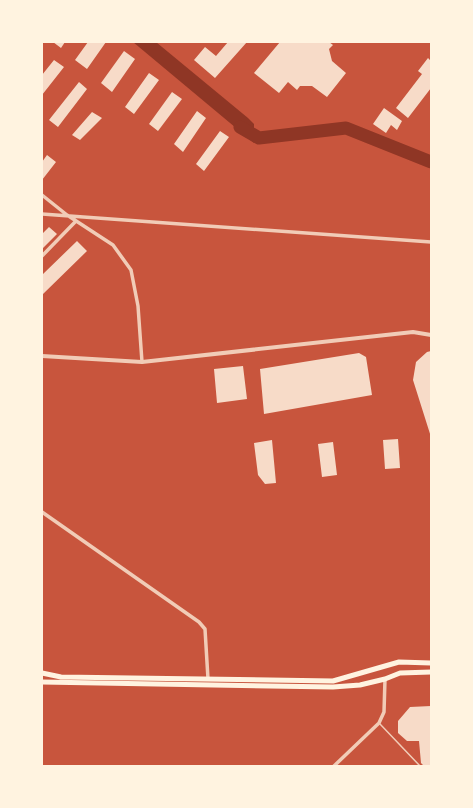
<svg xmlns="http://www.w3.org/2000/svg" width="473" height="808" font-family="Figtree,sans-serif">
	<rect width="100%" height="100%" fill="#c8553d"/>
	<!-- water -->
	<path fill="#8f3625" d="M 133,42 L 156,42 L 248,118 L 254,124 L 254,143 Z"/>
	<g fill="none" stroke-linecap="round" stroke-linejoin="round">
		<!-- river -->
		<path stroke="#8f3625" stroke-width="13" d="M 240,127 L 259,138 L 346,128 L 431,162"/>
	</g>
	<!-- building -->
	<path fill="#f7dbc8" d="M 53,42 L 65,42 L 61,48 Z
		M 88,42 L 106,42 L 87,69 L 75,60 Z
		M 228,42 L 247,42 L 215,78 L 194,60 L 205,47 L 216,56 Z
		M 280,42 L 329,42 L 333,45 L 329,49 L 332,61 L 346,73 L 327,97 L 312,86 L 300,86 L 297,90 L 288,82 L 279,93 L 254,73 Z
		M 124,51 L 135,59 L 112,92 L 101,83 Z
		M 428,58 L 431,61 L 431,88 L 408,118 L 396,108 L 422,74 L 418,71 Z
		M 54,60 L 64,67 L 42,95 L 42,75 Z
		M 149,73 L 159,80 L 134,114 L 125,107 Z
		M 79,82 L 87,89 L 58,127 L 49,120 Z
		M 172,92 L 182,99 L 158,131 L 149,124 Z
		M 384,108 L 402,121 L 397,130 L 391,125 L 386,133 L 373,124 Z
		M 197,111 L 206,118 L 183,152 L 174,144 Z
		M 92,112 L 102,118 L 80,140 L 72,135 Z
		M 220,131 L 229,137 L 204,171 L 196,164 Z
		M 47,155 L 56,162 L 42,180 L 42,162 Z
		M 49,227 L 57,234 L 42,249 L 42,234 Z
		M 77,241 L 87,251 L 42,295 L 42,275 Z
		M 431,351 L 431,437 L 413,380 L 416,362 L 427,352 Z
		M 359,353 L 366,357 L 372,395 L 264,414 L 260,369 Z
		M 243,366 L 247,399 L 217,403 L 214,369 Z
		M 398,439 L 400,468 L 385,469 L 383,440 Z
		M 272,440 L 276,483 L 265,484 L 258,475 L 254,443 Z
		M 333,442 L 337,475 L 322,477 L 318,444 Z
		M 431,706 L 431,766 L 424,766 L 421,763 L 419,741 L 407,741 L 398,733 L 398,721 L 410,707 Z"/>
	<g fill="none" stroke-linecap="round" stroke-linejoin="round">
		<!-- service -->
		<path stroke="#f1ccb7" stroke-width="1.5" d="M 380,724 L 420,766"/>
		<!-- minor -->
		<path stroke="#f1ccb7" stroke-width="3.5" d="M 42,195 L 67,215 L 113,245 L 131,270 L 138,306 L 142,362
			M 42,214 L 431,242
			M 42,256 L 76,221
			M 42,512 L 199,622 L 205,629 L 208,679
			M 334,766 L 379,723 L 384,712 L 385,679"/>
		<!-- tertiary -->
		<path stroke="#f1ccb7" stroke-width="4" d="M 42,356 L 142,362 L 413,332 L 431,335"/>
		<!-- primary -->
		<path stroke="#fff3e0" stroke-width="5" d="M 42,673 L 61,677 L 333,681 L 399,662 L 431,663
			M 42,682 L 333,687 L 360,685 L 385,679 L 400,673 L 431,672"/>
	</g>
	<!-- border -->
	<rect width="473" height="808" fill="none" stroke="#fff3e0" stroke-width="86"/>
</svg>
